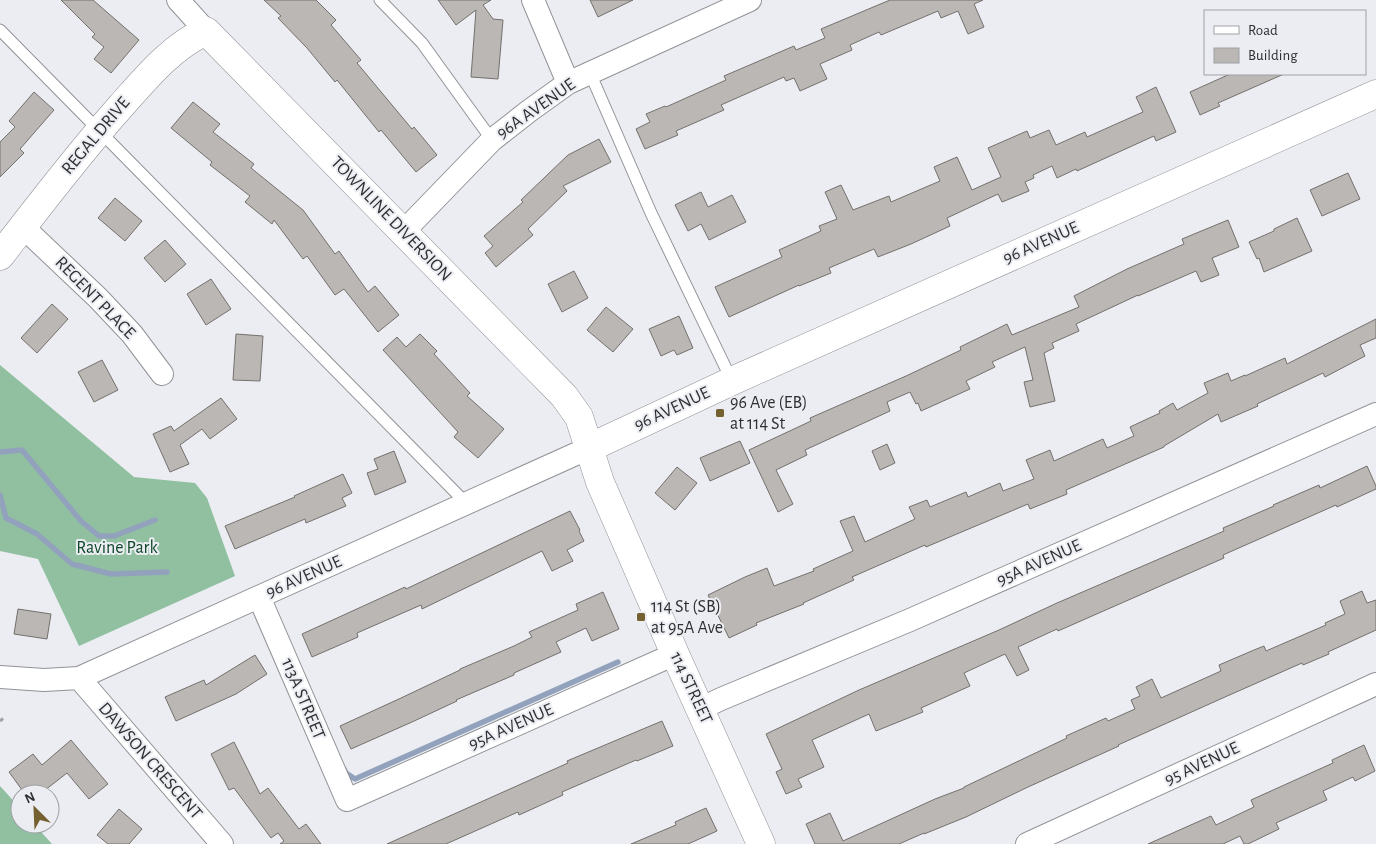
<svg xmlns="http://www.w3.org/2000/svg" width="1376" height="844" font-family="'Alegreya Sans',sans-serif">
	<rect width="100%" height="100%" fill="#ebedf2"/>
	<!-- forest -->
	<path fill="#91c0a1" d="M 0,365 L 134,477 L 195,483 L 207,498 L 235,576 L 79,646 L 38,559 L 0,551 Z
		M 0,786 L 20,808 L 20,824 L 34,824 L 52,844 L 0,844 Z"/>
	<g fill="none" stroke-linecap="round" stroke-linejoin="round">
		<!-- stream -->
		<path stroke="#93a2bc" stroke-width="5.5" d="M 0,452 L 22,450 L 81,521 L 99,536 L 114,536 L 155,520
			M 0,495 L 6,518 L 37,534 L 72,564 L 111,574 L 167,572
			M 344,769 L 346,773 L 355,779 L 618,662"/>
	</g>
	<!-- building -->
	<path fill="#bbb7b4" stroke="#74706d" d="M 61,0 L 93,0 L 139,40 L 111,73 L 94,59 L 104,47 L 92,37 L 95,34 Z
		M 264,0 L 316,0 L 336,20 L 331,25 L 361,60 L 357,63 L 412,129 L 414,127 L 437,155 L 416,172 L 381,130 L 379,132 L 337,80 L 335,82 L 307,48 L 278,18 L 281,16 Z
		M 438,0 L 491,0 L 483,5 L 493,19 L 503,20 L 498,79 L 471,77 L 476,10 L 456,25 Z
		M 590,0 L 633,0 L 598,17 Z
		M 890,0 L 983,0 L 974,4 L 984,27 L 968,34 L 958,11 L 941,18 L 938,11 L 881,35 L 879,32 L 850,45 L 852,50 L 820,64 L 827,79 L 800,91 L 794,78 L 786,81 L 784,77 L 721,105 L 724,110 L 676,131 L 678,135 L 645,149 L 636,129 L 650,122 L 646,114 L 665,106 L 666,107 L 726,80 L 724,76 L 794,46 L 796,50 L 825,38 L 821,29 Z
		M 1230,74 L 1284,74 L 1218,103 L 1220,106 L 1200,115 L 1190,92 Z
		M 1156,87 L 1176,132 L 1156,141 L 1154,136 L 1077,171 L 1076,169 L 1057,178 L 1052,166 L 1033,175 L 1034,178 L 1025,182 L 1029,191 L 1002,202 L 998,194 L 947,218 L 950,226 L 911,244 L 878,257 L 874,249 L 829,268 L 831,273 L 799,286 L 799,285 L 729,317 L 715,287 L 782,257 L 779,250 L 821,231 L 819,226 L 837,219 L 825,192 L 841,185 L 853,210 L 889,196 L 891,202 L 940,181 L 934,167 L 957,157 L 972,190 L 1001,177 L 988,148 L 1027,131 L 1030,138 L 1049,130 L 1056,145 L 1085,132 L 1087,137 L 1143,112 L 1136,97 Z
		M 34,92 L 54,110 L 20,149 L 24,153 L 0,177 L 0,142 L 15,127 L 9,121 Z
		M 193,102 L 220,124 L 213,132 L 254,164 L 251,168 L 303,210 L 335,254 L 339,251 L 368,292 L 375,286 L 399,315 L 378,332 L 344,289 L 335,295 L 307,256 L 303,259 L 274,220 L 272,224 L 245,202 L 250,196 L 210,165 L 212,162 L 171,128 Z
		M 599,139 L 611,162 L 563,186 L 567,191 L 528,229 L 533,235 L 496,267 L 485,253 L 493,246 L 484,236 L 523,202 L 521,200 L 568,155 Z
		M 1348,173 L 1360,199 L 1322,216 L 1310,190 Z
		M 701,192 L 708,207 L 732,195 L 746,222 L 709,240 L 701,224 L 688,231 L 675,205 Z
		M 115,198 L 142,221 L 125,241 L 98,218 Z
		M 1297,218 L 1312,251 L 1264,272 L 1259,258 L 1257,259 L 1249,242 L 1274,231 L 1274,229 Z
		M 1228,220 L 1239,247 L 1212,258 L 1219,275 L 1201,282 L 1196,271 L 1138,296 L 1138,295 L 1076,324 L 1079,331 L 1052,343 L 1054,348 L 1044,353 L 1055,401 L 1030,407 L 1024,382 L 1033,380 L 1025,347 L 992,362 L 995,367 L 966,381 L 970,389 L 921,411 L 918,403 L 916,404 L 910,392 L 887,402 L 890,411 L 805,450 L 807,455 L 776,470 L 793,504 L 778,512 L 749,450 L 811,421 L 810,418 L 906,376 L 961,350 L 960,347 L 1007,324 L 1012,335 L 1079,307 L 1074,296 L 1127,269 L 1184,244 L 1182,239 Z
		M 165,240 L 186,264 L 165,282 L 144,258 Z
		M 574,271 L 588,298 L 562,312 L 548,284 Z
		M 211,279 L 231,309 L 206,325 L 187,294 Z
		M 52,304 L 68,319 L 37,353 L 21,338 Z
		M 606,307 L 633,329 L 613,352 L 587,330 Z
		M 679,316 L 693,348 L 677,355 L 674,350 L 661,356 L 649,329 Z
		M 1376,319 L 1376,338 L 1360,345 L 1365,356 L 1325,377 L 1323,373 L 1257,404 L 1258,406 L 1221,422 L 1218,414 L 1164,446 L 1164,447 L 1066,490 L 1067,494 L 1030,509 L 1028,504 L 926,547 L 925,545 L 852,577 L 854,580 L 803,603 L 804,604 L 756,623 L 757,625 L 729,638 L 708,595 L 745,577 L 767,568 L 774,586 L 814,571 L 813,569 L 853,551 L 840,521 L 854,516 L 865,542 L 915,519 L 909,507 L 927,500 L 930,507 L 966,492 L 968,497 L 1000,483 L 1003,491 L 1034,479 L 1026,460 L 1050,450 L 1054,461 L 1103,439 L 1107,448 L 1134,436 L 1130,427 L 1160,413 L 1159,411 L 1173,403 L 1177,410 L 1208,393 L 1204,383 L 1228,373 L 1231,381 L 1245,375 L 1245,376 L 1285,358 L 1287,364 Z
		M 236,334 L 263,336 L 260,381 L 233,380 Z
		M 420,334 L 437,351 L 434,354 L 470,393 L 467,396 L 504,429 L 478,458 L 454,437 L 458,432 L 383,350 L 397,337 L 406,347 Z
		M 102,360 L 118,390 L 94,402 L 78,372 Z
		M 221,398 L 237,419 L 210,439 L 202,429 L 180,445 L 189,464 L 170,472 L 153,434 L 171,426 L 174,431 Z
		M 740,441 L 750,463 L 710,481 L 700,458 Z
		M 887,444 L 895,463 L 880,470 L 872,451 Z
		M 394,451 L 406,482 L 375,495 L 367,473 L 378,469 L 374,459 Z
		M 1367,466 L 1376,486 L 1376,489 L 1337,507 L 1336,505 L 1223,555 L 1224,558 L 1058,631 L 1057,629 L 1018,647 L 1029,670 L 1017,676 L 1005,654 L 964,673 L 970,686 L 921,708 L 923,712 L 876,731 L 869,714 L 812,740 L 824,767 L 798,779 L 802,787 L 786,794 L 776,772 L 782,769 L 766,734 L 859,690 L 999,630 L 1057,603 L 1224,531 L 1223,528 L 1274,506 L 1273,505 L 1319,485 L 1320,488 Z
		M 677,467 L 697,483 L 675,510 L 655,493 Z
		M 343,474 L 352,493 L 342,498 L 346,506 L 306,523 L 305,519 L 235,549 L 225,526 L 295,497 L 294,496 Z
		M 570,511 L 580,530 L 579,531 L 584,541 L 567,550 L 573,561 L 552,571 L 542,551 L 422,609 L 421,605 L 357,633 L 358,637 L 312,657 L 302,634 L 405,587 L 406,589 Z
		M 1362,591 L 1367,603 L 1376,600 L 1376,630 L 1328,652 L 1329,654 L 1303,665 L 1302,663 L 1225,697 L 1118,745 L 1119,746 L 1028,787 L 966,817 L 924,834 L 924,833 L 899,844 L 815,844 L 806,824 L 830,813 L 843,841 L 935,799 L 964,788 L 964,787 L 1067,738 L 1066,736 L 1106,718 L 1108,721 L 1135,709 L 1131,700 L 1140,696 L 1136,687 L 1152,679 L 1161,698 L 1221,671 L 1219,665 L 1254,650 L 1264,646 L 1266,651 L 1326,625 L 1325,623 L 1345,614 L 1340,601 Z
		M 603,592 L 619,629 L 592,641 L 586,628 L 556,642 L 561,652 L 514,673 L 514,675 L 456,700 L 457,701 L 412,722 L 351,749 L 340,726 L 401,698 L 460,670 L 460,669 L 514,646 L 532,637 L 529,632 L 578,610 L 576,604 Z
		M 18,609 L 51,614 L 47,639 L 14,634 Z
		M 255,655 L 267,674 L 236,694 L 176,721 L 165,697 L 204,680 L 206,685 Z
		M 662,721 L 673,746 L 637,761 L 636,760 L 562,792 L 563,795 L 519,815 L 518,812 L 446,844 L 387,844 L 568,763 L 567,761 Z
		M 71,740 L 108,784 L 89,799 L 67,773 L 40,794 L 25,794 L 9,772 L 33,754 L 42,765 Z
		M 234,742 L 260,794 L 268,788 L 299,829 L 306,824 L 321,844 L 280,844 L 284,841 L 278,833 L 271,838 L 234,788 L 229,790 L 211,754 Z
		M 1364,745 L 1375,771 L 1355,781 L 1353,777 L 1323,791 L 1327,800 L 1276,823 L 1279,829 L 1248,844 L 1244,844 L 1240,836 L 1223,844 L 1148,844 L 1211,816 L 1216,825 L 1254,807 L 1251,800 L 1333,763 L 1332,760 Z
		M 706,808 L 717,831 L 688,844 L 631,844 L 676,825 L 675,822 Z
		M 119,809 L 142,829 L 129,844 L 108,844 L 97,835 Z"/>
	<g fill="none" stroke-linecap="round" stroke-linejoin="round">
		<!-- service casing -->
		<g stroke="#919397" stroke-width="13">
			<path id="service" d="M 380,0 L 422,43 L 492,140
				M 0,30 L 467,504
				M 590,73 L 651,213 L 732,381"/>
		</g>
		<!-- minor casing -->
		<g stroke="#919397" stroke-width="24">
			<path id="minor" d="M 178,0 L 206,31
				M 533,0 L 568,83
				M 23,227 L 98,298 L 132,334 L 162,374
				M 404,231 L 492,140 L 529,111 L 568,83 L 750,0
				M 259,597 L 347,800 L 675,654
				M 0,677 L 44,680 L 79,678 L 589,448
				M 79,678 L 222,844
				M 700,709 L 721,699 L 910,620 L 1376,414
				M 1027,844 L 1376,684"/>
		</g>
		<!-- tertiary casing -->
		<g stroke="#919397" stroke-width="29">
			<path id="tertiary" d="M 0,256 C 39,206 78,154 121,106 C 146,78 171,47 206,31 L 564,396 L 579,417 L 600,482 L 675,654 L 761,844
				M 589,448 L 732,381 L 1376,94"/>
		</g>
		<!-- path -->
		<path stroke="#a2a4a7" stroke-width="3" stroke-dasharray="4 4" stroke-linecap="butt" d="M 0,721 L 5,717"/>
		<!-- service -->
		<use href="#service" stroke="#fff" stroke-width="11"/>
		<!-- minor -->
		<use href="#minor" stroke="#fff" stroke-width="22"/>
		<!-- tertiary -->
		<use href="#tertiary" stroke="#fff" stroke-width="28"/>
	</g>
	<!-- markers -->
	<g fill="#756130" stroke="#ebedf2" stroke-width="2">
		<rect x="715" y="408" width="10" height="10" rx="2.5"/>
		<rect x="636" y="612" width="10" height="10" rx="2.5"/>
	</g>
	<g text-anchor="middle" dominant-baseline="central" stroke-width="4" stroke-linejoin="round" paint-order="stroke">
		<!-- street labels -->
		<g font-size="18" fill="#2e2f31" stroke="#ebedf2">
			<text transform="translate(536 109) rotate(-35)">96A AVENUE</text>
			<text transform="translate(96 136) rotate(-50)">REGAL DRIVE</text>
			<text transform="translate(391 219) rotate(46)">TOWNLINE DIVERSION</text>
			<text transform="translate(1041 243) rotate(-24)">96 AVENUE</text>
			<text transform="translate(95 298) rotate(46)">REGENT PLACE</text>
			<text transform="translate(672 409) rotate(-25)">96 AVENUE</text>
			<text transform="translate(1039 563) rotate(-24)">95A AVENUE</text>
			<text transform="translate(304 577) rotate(-24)">96 AVENUE</text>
			<text transform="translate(691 688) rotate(65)">114 STREET</text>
			<text transform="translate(303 699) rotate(67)">113A STREET</text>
			<text transform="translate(511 727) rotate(-24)">95A AVENUE</text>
			<text transform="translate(150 761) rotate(49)">DAWSON CRESCENT</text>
			<text transform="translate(1202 764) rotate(-25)">95 AVENUE</text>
		</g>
		<!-- poi labels -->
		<g font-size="18" fill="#2e2f31" stroke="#ebedf2" text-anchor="start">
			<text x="730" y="403">96 Ave (EB)<tspan x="730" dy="21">at 114 St</tspan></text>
			<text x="651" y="607">114 St (SB)<tspan x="651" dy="21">at 95A Ave</tspan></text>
		</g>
		<!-- park labels -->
		<g font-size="18" fill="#0f482a" stroke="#ebedf2">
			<text x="117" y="548">Ravine Park</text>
		</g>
	</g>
	<!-- legend -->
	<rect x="1204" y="10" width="162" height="65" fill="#ebedf2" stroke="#9fa1a5"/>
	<rect x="1214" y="26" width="25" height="8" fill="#ffffff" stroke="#9fa1a5"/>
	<text x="1248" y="35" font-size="15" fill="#2e2f31">Road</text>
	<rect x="1214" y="48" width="25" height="15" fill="#bbb7b4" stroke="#9fa1a5"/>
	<text x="1248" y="60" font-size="15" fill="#2e2f31">Building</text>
	<!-- north arrow -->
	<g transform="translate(35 809) rotate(336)"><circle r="24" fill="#ebedf2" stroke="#9fa1a5"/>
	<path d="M0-4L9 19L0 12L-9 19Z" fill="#756130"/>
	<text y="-8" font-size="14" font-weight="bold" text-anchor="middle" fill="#2e2f31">N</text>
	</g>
</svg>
